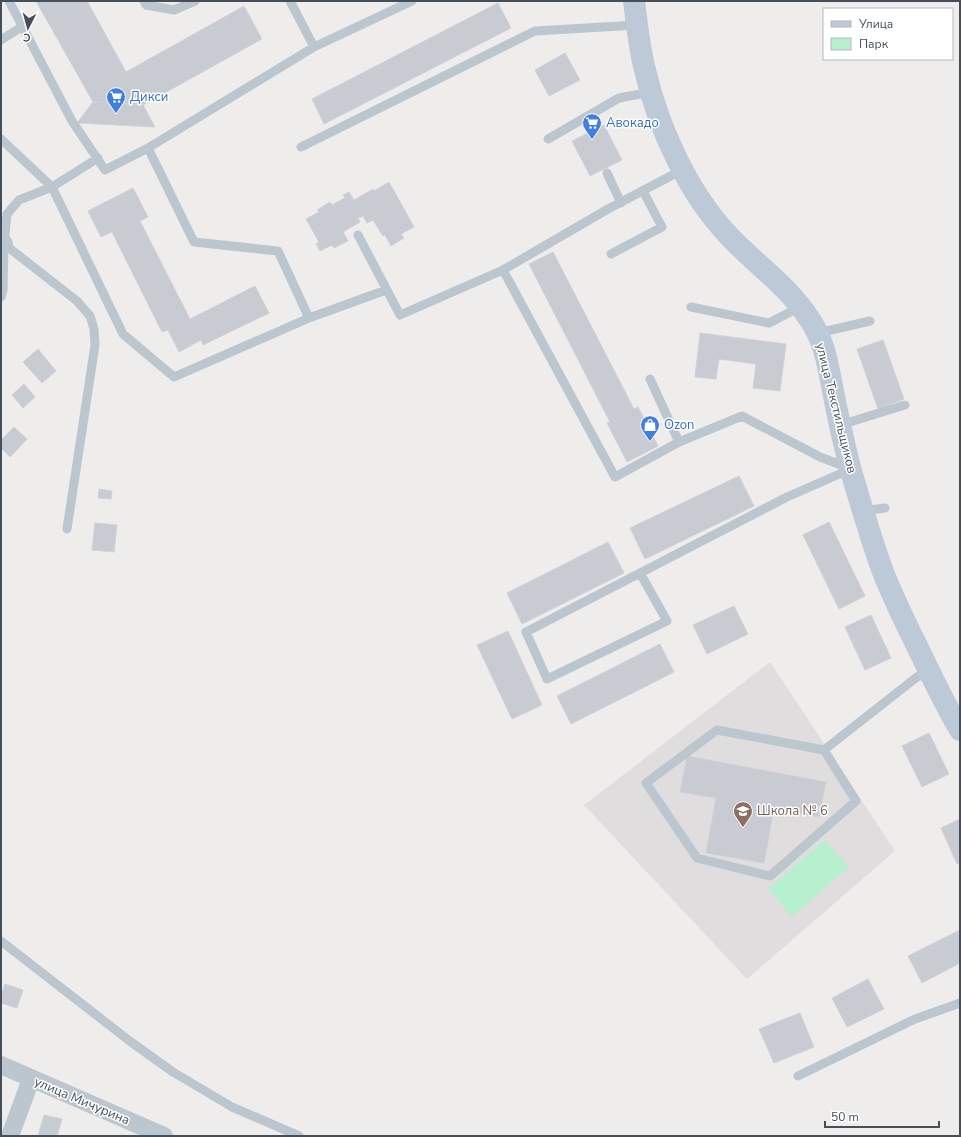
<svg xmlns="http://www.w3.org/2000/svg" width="961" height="1137" font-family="'Nunito Sans',sans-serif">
	<rect width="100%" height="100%" fill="#efecec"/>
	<!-- education -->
	<path fill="#e0ddde" d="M 770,662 L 895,851 L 747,979 L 584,805 Z"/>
	<!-- green -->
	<path fill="#b7f0ce" d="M 825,840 L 849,867 L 792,917 L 768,889 Z"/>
	<!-- building -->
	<path fill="#c8cbd1" stroke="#cfd2d8" d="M 36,1 L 87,1 L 126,72 L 244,6 L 262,39 L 143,105 L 93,102 Z
		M 498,3 L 511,28 L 324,124 L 312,99 Z
		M 565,53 L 580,80 L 549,96 L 535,70 Z
		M 93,102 L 143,105 L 155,127 L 77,123 Z
		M 604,125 L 622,160 L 590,176 L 572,141 Z
		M 389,182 L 414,227 L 401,234 L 404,238 L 391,246 L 385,235 L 383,236 L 373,220 L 367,223 L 363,216 L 358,218 L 360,222 L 343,232 L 348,241 L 334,248 L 332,245 L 320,251 L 316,244 L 319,242 L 306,219 L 319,212 L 317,210 L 330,202 L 332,205 L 345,198 L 343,195 L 349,192 L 354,200 L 373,189 L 374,191 Z
		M 133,188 L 148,217 L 140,221 L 190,319 L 255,286 L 269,313 L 203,345 L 201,340 L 179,352 L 168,330 L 162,332 L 112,232 L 101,237 L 88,211 Z
		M 553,252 L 634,409 L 638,407 L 658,446 L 627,462 L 607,423 L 610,422 L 529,264 Z
		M 700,333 L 786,344 L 780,391 L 753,388 L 756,364 L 719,359 L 716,379 L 695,377 Z
		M 883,340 L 904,399 L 878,409 L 857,349 Z
		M 38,349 L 56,371 L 42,383 L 23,362 Z
		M 24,384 L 35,397 L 23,408 L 12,395 Z
		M 14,427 L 27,439 L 10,457 L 1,448 L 1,440 Z
		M 739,476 L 754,506 L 645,559 L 630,528 Z
		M 99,489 L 112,491 L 111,499 L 98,498 Z
		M 829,522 L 865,596 L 839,609 L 803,535 Z
		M 95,523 L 117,525 L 114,552 L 92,550 Z
		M 608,542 L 624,573 L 522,624 L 507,593 Z
		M 734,606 L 748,634 L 707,654 L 693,625 Z
		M 871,615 L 891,658 L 865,670 L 845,627 Z
		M 508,631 L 542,705 L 512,719 L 477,645 Z
		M 660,644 L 674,672 L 571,724 L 557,696 Z
		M 929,733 L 949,774 L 922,787 L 902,746 Z
		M 687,756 L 826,782 L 819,817 L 774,809 L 764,863 L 706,853 L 716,798 L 680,792 Z
		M 960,819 L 960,863 L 957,864 L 941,828 Z
		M 960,930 L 960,963 L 922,983 L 908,956 Z
		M 868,979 L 884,1009 L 847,1027 L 832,998 Z
		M 5,984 L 23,990 L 17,1008 L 1,1003 L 1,996 Z
		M 800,1013 L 814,1047 L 774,1063 L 759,1029 Z
		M 44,1115 L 62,1119 L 57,1136 L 38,1136 Z"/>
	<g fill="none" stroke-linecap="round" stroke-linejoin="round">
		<!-- service -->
		<path stroke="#bcc6cf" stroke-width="9" d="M 9,1 L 72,121 L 105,170 L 148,148 L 314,47 L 412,1
			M 144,1 L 146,5 L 174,10 L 195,1
			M 290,1 L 314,47
			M 1,40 L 23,26
			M 1,139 L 52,187 L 19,200 L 7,214 L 4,244 L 3,290 L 1,297
			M 548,139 L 619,98 L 651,92
			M 301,147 L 535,31 L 637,25
			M 98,158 L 52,187 L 123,334 L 174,377 L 309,318 L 278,251 L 194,242 L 148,148
			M 607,173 L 621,203
			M 358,235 L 400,315 L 503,270
			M 4,244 L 77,301 L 90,316 L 94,329 L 95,345 L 67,529
			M 611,254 L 662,227 L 643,191
			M 691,307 L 769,323 L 800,307
			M 309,318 L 386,290
			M 818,333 L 870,321
			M 650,379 L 679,442 L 615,477 L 503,270 L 608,209 L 682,170
			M 840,425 L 905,405
			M 679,442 L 742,416 L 820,457 L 849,468
			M 862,511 L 885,508
			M 640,573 L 667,621 L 547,679 L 526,632 L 787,497 L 851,469
			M 824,750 L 717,730 L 646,783 L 697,858 L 770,876 L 856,801 L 824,750 L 917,677 L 929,672
			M 1,941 L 131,1042 L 173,1072 L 232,1107 L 299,1136
			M 798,1076 L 915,1019 L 960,1003"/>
		<!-- minor -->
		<path stroke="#bcc6cf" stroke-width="18" d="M 1,240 L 4,244
			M 1,1065 L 164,1136
			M 10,1136 L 31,1079"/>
		<!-- secondary -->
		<path stroke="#bdc9d6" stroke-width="22" d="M 634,1 C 637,24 639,47 645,70 C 658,127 688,193 729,236 C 758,267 797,292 817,332 C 826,350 829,371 833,391 C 838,418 844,444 851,471 C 861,505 871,539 883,572 C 893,597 905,622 917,646 C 931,675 944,703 960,730"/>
	</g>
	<!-- icons -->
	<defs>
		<g id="supermarket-pin" transform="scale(1)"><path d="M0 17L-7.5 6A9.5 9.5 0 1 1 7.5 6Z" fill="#3f7fe0" stroke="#fff"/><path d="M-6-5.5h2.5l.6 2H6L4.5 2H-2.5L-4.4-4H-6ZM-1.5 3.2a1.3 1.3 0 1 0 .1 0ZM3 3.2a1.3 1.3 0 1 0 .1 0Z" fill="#fff"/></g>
		<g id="shop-pin" transform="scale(1)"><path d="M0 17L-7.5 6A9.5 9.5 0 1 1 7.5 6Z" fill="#3f7fe0" stroke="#fff"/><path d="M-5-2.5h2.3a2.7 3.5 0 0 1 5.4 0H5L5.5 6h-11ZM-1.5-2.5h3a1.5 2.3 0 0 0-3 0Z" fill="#fff"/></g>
		<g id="school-pin" transform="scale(1)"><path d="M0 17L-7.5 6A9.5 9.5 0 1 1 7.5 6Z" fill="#8d6e63" stroke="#fff"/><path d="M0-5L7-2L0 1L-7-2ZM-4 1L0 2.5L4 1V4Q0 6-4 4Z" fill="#fff"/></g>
	</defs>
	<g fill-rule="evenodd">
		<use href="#supermarket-pin" x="116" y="97"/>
		<use href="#supermarket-pin" x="592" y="123"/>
		<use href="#shop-pin" x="650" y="425"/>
		<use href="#school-pin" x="743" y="811"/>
	</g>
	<g text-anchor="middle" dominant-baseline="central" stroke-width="3" stroke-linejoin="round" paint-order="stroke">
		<!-- shop labels -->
		<g font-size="13" fill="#366cbe" stroke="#fff" text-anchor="start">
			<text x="130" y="97">Дикси</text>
			<text x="606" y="123">Авокадо</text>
			<text x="664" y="425">Ozon</text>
		</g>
		<!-- street labels -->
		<g font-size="13" fill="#444f5a" stroke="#fff">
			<text transform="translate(836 408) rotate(76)">улица Текстильщиков</text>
			<text transform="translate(82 1101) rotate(23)">улица Мичурина</text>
		</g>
		<!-- education labels -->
		<g font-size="13" fill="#785e54" stroke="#fff" text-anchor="start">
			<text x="757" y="811">Школа № 6</text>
		</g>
	</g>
	<!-- border -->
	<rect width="961" height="1137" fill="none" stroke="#444f5a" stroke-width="4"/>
	<!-- legend -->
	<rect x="823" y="8" width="130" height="52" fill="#ffffff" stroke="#b4b9bd"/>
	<rect x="831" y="21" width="20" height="6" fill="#bdc9d6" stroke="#b4b9bd"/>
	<text x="859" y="28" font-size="12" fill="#444f5a">Улица</text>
	<rect x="831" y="38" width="20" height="12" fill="#b7f0ce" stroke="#b4b9bd"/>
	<text x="859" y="48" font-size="12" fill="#444f5a">Парк</text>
	<!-- north arrow -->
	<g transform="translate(28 28) rotate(186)" stroke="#ffffff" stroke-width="3" paint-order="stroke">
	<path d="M0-3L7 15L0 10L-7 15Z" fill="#444f5a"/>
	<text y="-6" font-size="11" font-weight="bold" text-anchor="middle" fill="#444f5a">С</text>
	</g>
	<!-- scale -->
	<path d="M825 1121v6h114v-6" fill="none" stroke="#444f5a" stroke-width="2"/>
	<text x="831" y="1121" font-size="12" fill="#444f5a" stroke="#ffffff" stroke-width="3" paint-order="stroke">50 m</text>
</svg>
